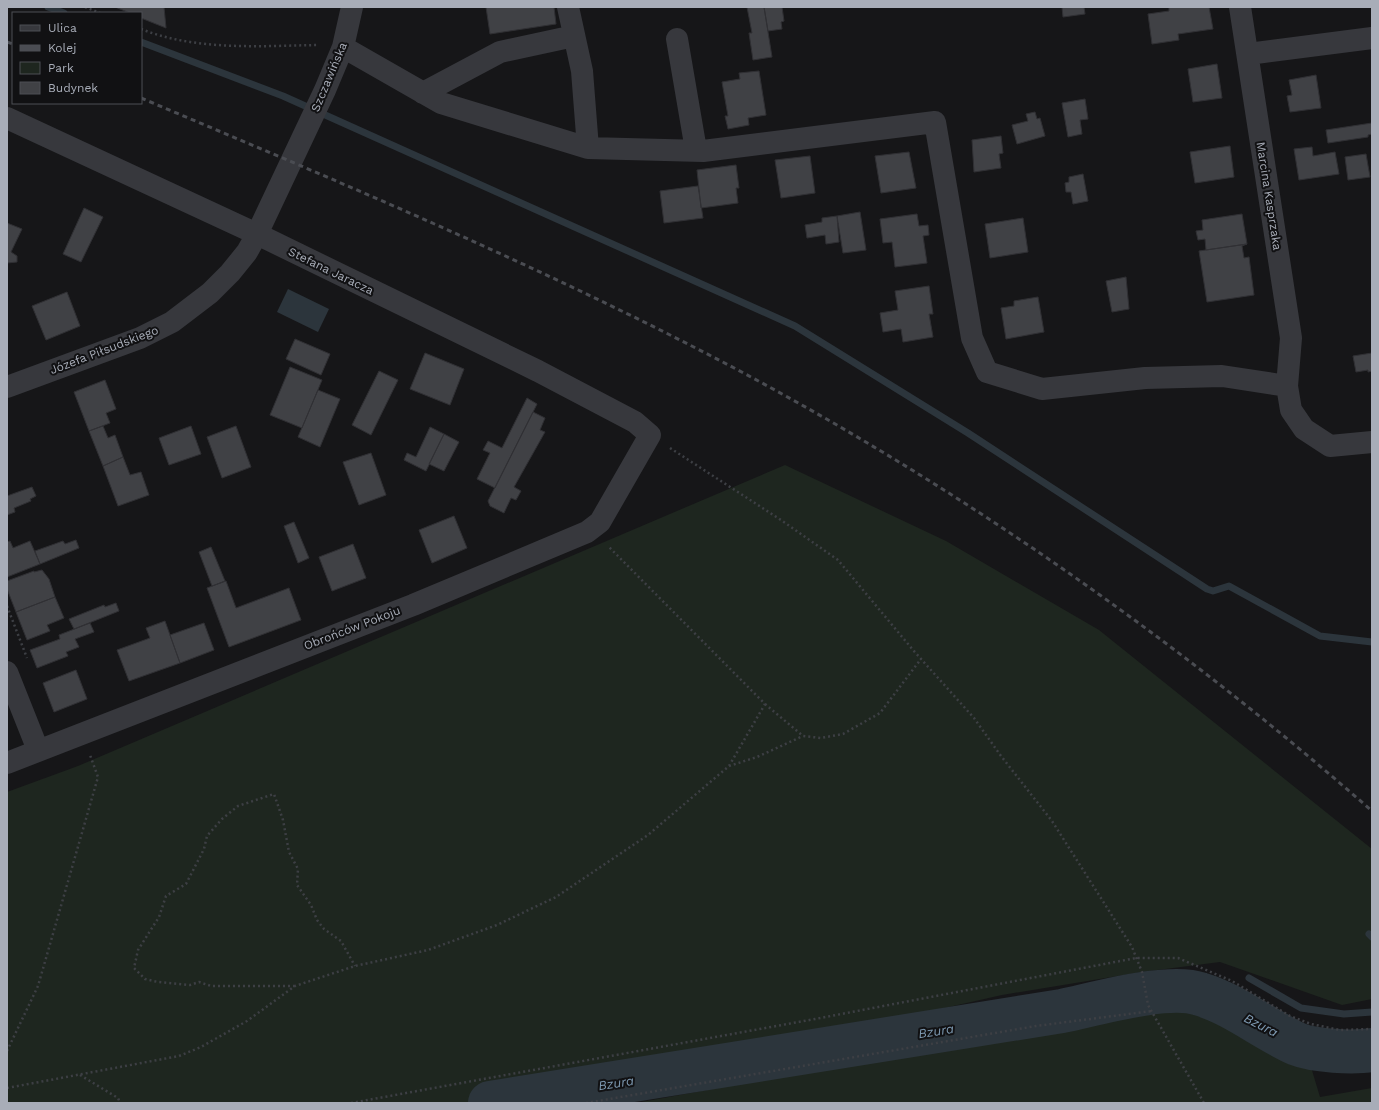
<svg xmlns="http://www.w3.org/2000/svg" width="1379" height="1110" font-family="'Work Sans',sans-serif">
	<rect width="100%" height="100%" fill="#161618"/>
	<!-- green -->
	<path fill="#1e261f" d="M 785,465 L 946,541 L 1099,630 L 1372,849 L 1372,999 L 1342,1005 L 1220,962 L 1142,972 L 1002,995 L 524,1103 L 7,1103 L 7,792 L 78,766 Z
		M 1201,999 L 1311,1067 L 1320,1097 L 1372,1088 L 1372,1103 L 636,1103 Z"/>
	<!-- water -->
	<path fill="#2c353c" d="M 288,289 L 329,309 L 318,332 L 277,312 Z"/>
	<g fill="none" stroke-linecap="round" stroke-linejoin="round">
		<!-- stream -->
		<path stroke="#2c353c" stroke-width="7" d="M 48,7 L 64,13
			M 141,42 L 283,96 L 795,326 L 968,433 L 1207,589 L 1213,591 L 1229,586 L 1320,636 L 1372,642
			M 1369,934 L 1372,937
			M 1249,978 L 1301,1008 L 1344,1014 L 1372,1012"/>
		<!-- river -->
		<path stroke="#2c353c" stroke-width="44" d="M 490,1103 L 1062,1011 C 1096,1004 1168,983 1200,994 C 1234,1004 1264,1029 1297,1044 C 1314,1051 1353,1053 1372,1050"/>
	</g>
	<!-- building -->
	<path fill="#404145" stroke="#303034" d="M 115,7 L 164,7 L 166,28 L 141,18 L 141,13 L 130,13 Z
		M 486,7 L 554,7 L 556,24 L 490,34 Z
		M 747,7 L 764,7 L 772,57 L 753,60 L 749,33 L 752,33 Z
		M 764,7 L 782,7 L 784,21 L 781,22 L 782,29 L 768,31 Z
		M 1062,7 L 1084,7 L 1085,14 L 1063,17 Z
		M 1169,7 L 1209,7 L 1213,29 L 1178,34 L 1179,40 L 1152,44 L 1148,14 L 1169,11 Z
		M 1217,64 L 1222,98 L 1193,102 L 1188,69 Z
		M 759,71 L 766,115 L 748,118 L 749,125 L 728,129 L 725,116 L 728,116 L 722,82 L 740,79 L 739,73 Z
		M 1316,75 L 1321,108 L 1290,112 L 1287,96 L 1292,95 L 1289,80 Z
		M 1085,99 L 1088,119 L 1080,120 L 1082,134 L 1068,137 L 1062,103 Z
		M 1035,112 L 1037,119 L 1040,118 L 1045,136 L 1017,144 L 1012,125 L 1028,121 L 1026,114 Z
		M 1372,123 L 1372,134 L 1368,135 L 1368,137 L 1328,143 L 1326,130 Z
		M 1001,136 L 1003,153 L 999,154 L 1001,168 L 974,172 L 972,140 Z
		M 1230,146 L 1234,177 L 1195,183 L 1190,152 Z
		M 1312,147 L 1313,156 L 1335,152 L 1339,174 L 1299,180 L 1294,149 Z
		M 909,152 L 916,188 L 881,193 L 875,156 Z
		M 1366,154 L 1370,177 L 1348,180 L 1345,157 Z
		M 810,156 L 815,193 L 781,198 L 775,160 Z
		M 736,165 L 739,188 L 736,188 L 738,203 L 701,208 L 697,170 Z
		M 1083,174 L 1088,201 L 1073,204 L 1071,192 L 1066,192 L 1065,183 L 1069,182 L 1069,177 Z
		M 698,186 L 703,218 L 664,223 L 660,191 Z
		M 84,208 L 103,217 L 81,262 L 63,254 Z
		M 860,212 L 866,250 L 843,253 L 837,216 Z
		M 917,214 L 919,226 L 928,225 L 929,235 L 923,236 L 927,263 L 895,267 L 892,242 L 883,243 L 880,219 Z
		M 1242,214 L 1247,244 L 1206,250 L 1205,239 L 1198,240 L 1196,231 L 1203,230 L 1202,220 Z
		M 837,216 L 839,242 L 826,244 L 825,235 L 807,238 L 805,225 L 822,222 L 822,218 Z
		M 1023,218 L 1028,252 L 990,258 L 985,224 Z
		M 7,223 L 22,229 L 11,252 L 17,256 L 17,262 L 7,263 Z
		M 1247,244 L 1242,246 L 1244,258 L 1249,257 L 1254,295 L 1207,302 L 1199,251 Z
		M 1126,277 L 1129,309 L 1112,312 L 1106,281 Z
		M 929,286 L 933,314 L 929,314 L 933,337 L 903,342 L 901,329 L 883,332 L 880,313 L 898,310 L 895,291 Z
		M 67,292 L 80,326 L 46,340 L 32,306 Z
		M 1038,297 L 1044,332 L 1006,339 L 1001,308 L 1014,306 L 1014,301 Z
		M 295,339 L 330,354 L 321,375 L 286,359 Z
		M 425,353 L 464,369 L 450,405 L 410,389 Z
		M 1372,353 L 1372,371 L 1368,372 L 1368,370 L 1356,372 L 1353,356 Z
		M 290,367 L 322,380 L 302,428 L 270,415 Z
		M 379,371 L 398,380 L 371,435 L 352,425 Z
		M 105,380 L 116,409 L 106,413 L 110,423 L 89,431 L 74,392 Z
		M 318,390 L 340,399 L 320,447 L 298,437 Z
		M 527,398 L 537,404 L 495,488 L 477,479 L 490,453 L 483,450 L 488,441 L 502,448 Z
		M 533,412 L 545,418 L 540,430 L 545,432 L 514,487 L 521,491 L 516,500 L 511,498 L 504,513 L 490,506 L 488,501 Z
		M 103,426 L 108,438 L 115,435 L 123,457 L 103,466 L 89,431 Z
		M 191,426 L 201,454 L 169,465 L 159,438 Z
		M 236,426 L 251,467 L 222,478 L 207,437 Z
		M 430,427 L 444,434 L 426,471 L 404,460 L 407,453 L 416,457 Z
		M 444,434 L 459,442 L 444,471 L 429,464 Z
		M 371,453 L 386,495 L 359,505 L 343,462 Z
		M 123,457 L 130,475 L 141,472 L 149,495 L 118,506 L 103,466 Z
		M 32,487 L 36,496 L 30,499 L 31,501 L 14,508 L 15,512 L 7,515 L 7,496 Z
		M 454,516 L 467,548 L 432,563 L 419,530 Z
		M 294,522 L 309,558 L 298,563 L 284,526 Z
		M 76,540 L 79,548 L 40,564 L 35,551 L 63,541 L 65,544 Z
		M 10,541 L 13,548 L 30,541 L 40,564 L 7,577 L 7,542 Z
		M 353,544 L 366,578 L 332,591 L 319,557 Z
		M 211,547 L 225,581 L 212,586 L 199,552 Z
		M 42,570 L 49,579 L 55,597 L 16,612 L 7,589 L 7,581 L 34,571 L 34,572 Z
		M 226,581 L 236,608 L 289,588 L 301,620 L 229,647 L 207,588 Z
		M 55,597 L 64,618 L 47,625 L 50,631 L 27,640 L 16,612 Z
		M 116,603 L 119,611 L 74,629 L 69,619 L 104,605 L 105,607 Z
		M 165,621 L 180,663 L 129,681 L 117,650 L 150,638 L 146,628 Z
		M 90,623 L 94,632 L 75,639 L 79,647 L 66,652 L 68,656 L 37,668 L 30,650 L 60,639 L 59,635 Z
		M 204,623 L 214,650 L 180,663 L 170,635 Z
		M 76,670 L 87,699 L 54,712 L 43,683 Z"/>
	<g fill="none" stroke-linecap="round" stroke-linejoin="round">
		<!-- path -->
		<path stroke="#3d3f44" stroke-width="2.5" stroke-dasharray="2 3" stroke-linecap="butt" d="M 85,7 L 100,13
			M 141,29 C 196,51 260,46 318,45
			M 670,448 L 781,520 L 838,560 L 913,650 L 974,718 L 1001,756 L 1052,821 L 1132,947 L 1142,972 L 1148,1005 L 1204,1103
			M 7,606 L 27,658
			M 765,704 L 803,736 L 821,738 L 843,734 L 880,713 L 921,659
			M 729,766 L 757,757 L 803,736
			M 295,986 L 211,986 L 199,982 L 190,985 L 158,982 L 145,979 L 134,968 L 138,950 L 159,917 L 166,896 L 186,884 L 204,849 L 207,836 L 222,819 L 238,806 L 274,794 L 283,820 L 289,852 L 298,869 L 297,885 L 311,905 L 317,920 L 324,929 L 341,941 L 355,966
			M 7,1051 L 38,986 L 98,777 L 90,755
			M 80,1075 L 118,1098 L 120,1103
			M 7,1088 L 179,1056 L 201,1047 L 247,1021 L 295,986 L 355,966 L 428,950 L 497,925 L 556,897 L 648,835 L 729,766 L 765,704 L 608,546
			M 351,1103 L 815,1019 L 1136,958 L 1178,958 L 1232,981 L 1290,1016 L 1311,1024 L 1340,1030 L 1372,1029
			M 586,1103 L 1036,1026 L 1152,1011"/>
		<!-- minor -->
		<path stroke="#37383d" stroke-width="22" d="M 568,7 L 582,71 L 588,148
			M 1240,7 L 1291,338 L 1287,386 L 1291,410 L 1304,429 L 1330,446 L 1372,442
			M 677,39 L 696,150
			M 343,47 L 441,103 L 588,148 L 703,151 L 935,122 L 972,338 L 987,372 L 1042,389 L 1145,378 L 1222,376 L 1287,386
			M 1248,54 L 1372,38
			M 423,93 L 500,52 L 574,36
			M 7,118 L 257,234 L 538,371 L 635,422 L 650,435 L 600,522 L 587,532 L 413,605 L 7,763
			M 7,387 L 140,338 L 172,322 L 210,293 L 230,273 L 247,252 L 257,234 L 325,90 L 343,47 L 352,7
			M 7,672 L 38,750"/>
		<!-- rail -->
		<path stroke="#4a4c52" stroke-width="3" stroke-dasharray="5 4" stroke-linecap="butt" d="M 7,42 L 13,44
			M 141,98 C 342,183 543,267 736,369 C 962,489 1180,642 1372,811"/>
	</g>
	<g text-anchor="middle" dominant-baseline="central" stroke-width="4" stroke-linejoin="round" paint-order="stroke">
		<!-- street labels -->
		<g font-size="12" fill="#a8adb8" stroke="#111113">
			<text transform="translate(329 77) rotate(-67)">Szczawińska</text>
			<text transform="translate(1269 196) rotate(81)">Marcina Kasprzaka</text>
			<text transform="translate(331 271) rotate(26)">Stefana Jaracza</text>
			<text transform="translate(104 350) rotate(-21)">Józefa Piłsudskiego</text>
			<text transform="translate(352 628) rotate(-21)">Obrońców Pokoju</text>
		</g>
		<!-- water labels -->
		<g font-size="13" font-style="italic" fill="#7f9bb3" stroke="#111113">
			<text transform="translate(1261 1025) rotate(27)">Bzura</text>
			<text transform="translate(936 1031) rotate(-9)">Bzura</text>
			<text transform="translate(616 1083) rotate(-9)">Bzura</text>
		</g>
	</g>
	<!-- border -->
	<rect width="1379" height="1110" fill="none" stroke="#a8adb8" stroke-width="16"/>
	<!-- legend -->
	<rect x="12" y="12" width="130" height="92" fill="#111113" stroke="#4d4f55"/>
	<rect x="20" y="25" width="20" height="6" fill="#37383d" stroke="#4d4f55"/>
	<text x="48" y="32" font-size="12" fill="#a8adb8">Ulica</text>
	<rect x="20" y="45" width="20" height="6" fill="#4a4c52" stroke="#4d4f55"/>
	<text x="48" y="52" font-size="12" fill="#a8adb8">Kolej</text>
	<rect x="20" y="62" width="20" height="12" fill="#1e261f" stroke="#4d4f55"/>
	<text x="48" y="72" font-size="12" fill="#a8adb8">Park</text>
	<rect x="20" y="82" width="20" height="12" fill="#404145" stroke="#4d4f55"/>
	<text x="48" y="92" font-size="12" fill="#a8adb8">Budynek</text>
</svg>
